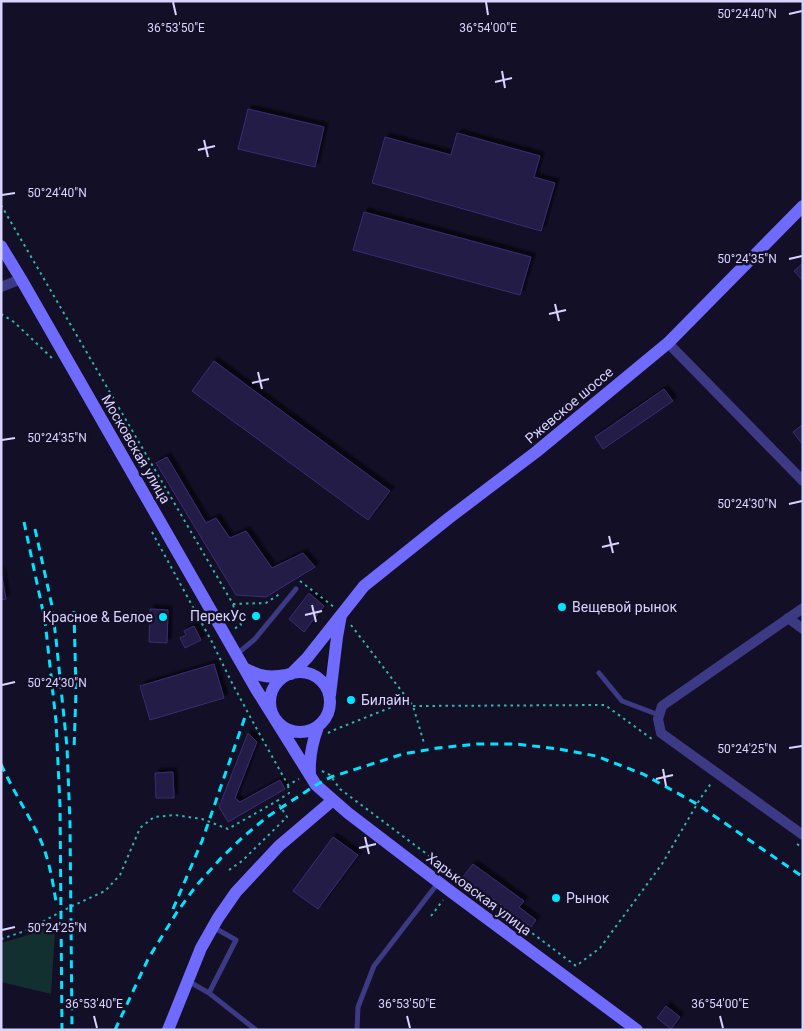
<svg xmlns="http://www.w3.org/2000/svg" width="804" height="1031" font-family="Roboto,sans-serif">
	<defs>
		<filter id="shadow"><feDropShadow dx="4" dy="-4" stdDeviation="1" flood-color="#0009"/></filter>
	</defs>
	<rect width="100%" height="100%" fill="#130f26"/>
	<!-- green -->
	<path fill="#12302f" d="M 48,927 L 55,932 L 51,994 L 1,982 L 1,943 L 22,937 Z"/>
	<!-- building -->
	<path fill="#241b47" stroke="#3b2d73" filter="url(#shadow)" d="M 248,109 L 324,127 L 315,167 L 238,149 Z
		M 457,133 L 540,156 L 534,177 L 555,183 L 541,231 L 372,183 L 385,137 L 451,155 Z
		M 364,212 L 531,257 L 520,295 L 353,250 Z
		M 802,264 L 803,264 L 803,281 L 794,271 Z
		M 214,361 L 390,491 L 368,520 L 192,391 Z
		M 664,389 L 673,401 L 603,449 L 595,437 Z
		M 803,424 L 803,445 L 793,432 Z
		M 167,457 L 206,523 L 216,518 L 230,538 L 246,531 L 272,568 L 303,553 L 315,567 L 266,597 L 236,595 L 156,463 Z
		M 1,571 L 6,599 L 1,600 Z
		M 309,593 L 324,606 L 304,632 L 289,619 Z
		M 150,609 L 168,610 L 167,643 L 149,642 Z
		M 194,626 L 201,640 L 185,648 L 180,638 L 186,635 L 184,631 Z
		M 214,664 L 224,698 L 150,720 L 140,686 Z
		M 248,733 L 257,742 L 235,798 L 240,802 L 280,780 L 285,789 L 228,822 L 219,807 Z
		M 173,772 L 174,798 L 156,798 L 155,773 Z
		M 333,837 L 358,855 L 318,909 L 293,891 Z
		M 473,864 L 524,901 L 519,907 L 536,920 L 531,927 L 463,877 Z
		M 666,1006 L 680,1017 L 671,1029 L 657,1018 Z"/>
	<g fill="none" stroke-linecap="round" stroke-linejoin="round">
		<!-- path -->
		<path stroke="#2fb8b0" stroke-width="2" stroke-dasharray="2.5 4" stroke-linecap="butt" d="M 1,205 L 233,604 L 266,603 L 281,593
			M 1,314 L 14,322 L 54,360
			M 152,532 L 212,642 L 231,681 L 254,724 L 288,785 L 299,779
			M 300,581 L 334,607
			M 233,605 L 241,625 L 234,629
			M 351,625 L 413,706 L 424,743
			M 413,706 L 605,705 L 652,739
			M 328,733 L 334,730 L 392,707 L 405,698
			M 322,771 L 330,775 L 340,789 L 576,966 L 600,948 L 662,864 L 700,799 L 712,782
			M 797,844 L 803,848
			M 229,870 L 242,861 L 287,817 L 277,801 L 289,793 L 288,785
			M 431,916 L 443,900
			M 1,939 L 25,931 L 70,907 L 105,891 L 120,875 L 140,828 L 154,817 L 175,815 L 202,819 L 228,829 L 277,801"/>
		<!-- lane -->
		<path stroke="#3d3a85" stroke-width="5" d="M 237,654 L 255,639 L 296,589
			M 599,673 L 622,701 L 659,715
			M 188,981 L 209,993 L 256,1030
			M 209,993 L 236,940 L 213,927
			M 357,1030 L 358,1007 L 374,966 L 438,883"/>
		<!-- street -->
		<path stroke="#3d3a85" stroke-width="10" d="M 1,287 L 21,279
			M 668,343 L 803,481
			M 803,608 L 662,706 L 658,719 L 661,733 L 803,835
			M 788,618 L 803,629"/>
		<!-- secondary -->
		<path stroke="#6f6bff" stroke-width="12" d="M 1,246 L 21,279 L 256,689 L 316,785 L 348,813 L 450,891 L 637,1030
			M 244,668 C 261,677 269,678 287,675
			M270 702a30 30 0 1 1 60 0a30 30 0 1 1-60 0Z
			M 291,674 L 307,658 L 364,586 L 449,518 L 536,452 L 668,343 L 803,206
			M 330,695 L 337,637 L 341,615
			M 310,774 C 309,757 312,743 318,727
			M 168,1030 L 201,948 L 218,918 L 236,892 L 279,846 L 333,800"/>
		<!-- rail -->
		<path stroke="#00e5ff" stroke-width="3" stroke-dasharray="8 6" stroke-linecap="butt" d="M 24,522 L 45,621 L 56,721 L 60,806 L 62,1030
			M 35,529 L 52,606 L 56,639 L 67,747 L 70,823 L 72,1030
			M 74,611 L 76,691 L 74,750
			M 1,764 C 13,791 29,815 41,841 C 49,860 53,882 56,902
			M 173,909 L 202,841 L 245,717
			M 115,1030 L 148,959 L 177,912 L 196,886 L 221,858 L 243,837 L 267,817 L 316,785 L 331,777 L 403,754 L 438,748 L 477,744 L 516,744 L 559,749 L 596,756 L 643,774 L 697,804 L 803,877"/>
	</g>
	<!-- ticks -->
	<path fill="none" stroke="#d9d4ff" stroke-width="2" d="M 173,2 L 176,15M 486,2 L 488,15M 789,14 L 802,11M 502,71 L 505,88M 495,82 L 512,78M 204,140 L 208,157M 198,150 L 215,146M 2,195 L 15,193M 789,259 L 802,256M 555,304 L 559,321M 549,314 L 566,310M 258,372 L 262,389M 252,383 L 269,379M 2,440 L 15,438M 789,504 L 802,501M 609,536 L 613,553M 602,547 L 619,543M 312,605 L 316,622M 305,615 L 322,611M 2,685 L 15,682M 789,748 L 802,746M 663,769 L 666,786M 656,779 L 673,775M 365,837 L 369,854M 359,848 L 376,844M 2,930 L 15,927M 94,1016 L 97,1028M 407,1016 L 410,1028M 720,1016 L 723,1028"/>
	<!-- markers -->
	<g fill="#00e5ff" stroke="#130f26" stroke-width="2">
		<circle cx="562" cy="607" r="5"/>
		<circle cx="256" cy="616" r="5"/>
		<circle cx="163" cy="617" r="5"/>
		<circle cx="351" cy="700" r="5"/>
		<circle cx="556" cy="898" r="5"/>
	</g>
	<g text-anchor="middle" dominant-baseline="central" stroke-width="5" stroke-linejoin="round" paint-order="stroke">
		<!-- street labels -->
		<g font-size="14" fill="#d9d4ff" stroke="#130f26">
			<text transform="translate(569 405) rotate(-40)">Ржевское шоссе</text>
			<text transform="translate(136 449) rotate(60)">Московская улица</text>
			<text transform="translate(479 894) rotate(37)">Харьковская улица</text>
		</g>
		<!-- poi labels -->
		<g font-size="14" fill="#d9d4ff" stroke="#130f26" text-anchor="start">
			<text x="572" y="607">Вещевой рынок</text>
			<text x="246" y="616" text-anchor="end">ПерекУс</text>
			<text x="153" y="617" text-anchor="end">Красное &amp; Белое</text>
			<text x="361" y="700">Билайн</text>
			<text x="566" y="898">Рынок</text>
		</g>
	</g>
	<g font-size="12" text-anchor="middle" fill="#d9d4ff" stroke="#130f26" stroke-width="5" stroke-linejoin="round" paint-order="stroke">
		<text x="747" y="18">50°24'40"N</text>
		<text x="176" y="32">36°53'50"E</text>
		<text x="488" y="32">36°54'00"E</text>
		<text x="57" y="197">50°24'40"N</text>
		<text x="747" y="263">50°24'35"N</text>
		<text x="57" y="442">50°24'35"N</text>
		<text x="747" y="508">50°24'30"N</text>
		<text x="57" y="687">50°24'30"N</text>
		<text x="747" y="753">50°24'25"N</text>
		<text x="57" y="932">50°24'25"N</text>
		<text x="94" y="1008">36°53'40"E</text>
		<text x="407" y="1008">36°53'50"E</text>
		<text x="720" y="1008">36°54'00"E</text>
	</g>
	<!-- border -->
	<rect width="804" height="1031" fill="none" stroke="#d9d4ff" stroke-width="5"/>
</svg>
